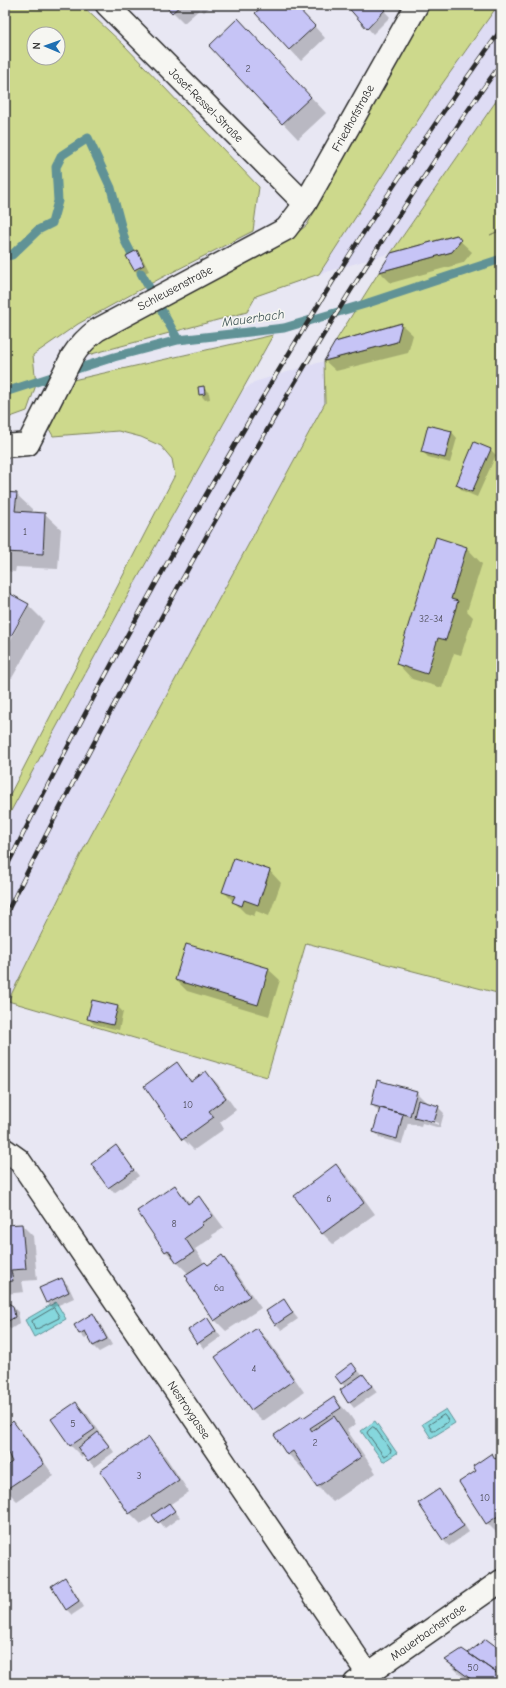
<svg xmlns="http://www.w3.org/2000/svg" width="506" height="1688" font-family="'Comic Neue',sans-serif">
	<rect width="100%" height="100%" fill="#e8e7f3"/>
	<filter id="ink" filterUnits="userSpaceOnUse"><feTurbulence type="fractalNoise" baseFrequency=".025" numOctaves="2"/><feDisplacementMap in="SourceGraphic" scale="8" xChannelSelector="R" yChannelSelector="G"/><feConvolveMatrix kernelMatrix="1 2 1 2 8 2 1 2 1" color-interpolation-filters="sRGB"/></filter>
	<g filter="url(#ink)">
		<!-- built -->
		<path fill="#dedcf4" d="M 498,5 L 501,5 L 501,94 L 391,253 L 319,274 L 435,94 Z
			M 324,361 L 325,403 L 83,850 L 5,1007 L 5,822 L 127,597 L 242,392 L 254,382 Z"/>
		<!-- green -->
		<path fill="#cdd98c" stroke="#7c825c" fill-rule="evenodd" d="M 5,5 L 81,5 L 124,45 L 259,187 L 253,231 L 161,278 L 78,324 L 33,355 L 36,385 L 27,411 L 5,419 ZM 34,34 L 58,34 L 58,58 L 34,58 Z
			M 428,5 L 498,5 L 435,94 L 319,274 L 256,296 L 247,312 L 88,355 L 102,335 L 292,237 L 307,225 Z
			M 501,94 L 501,230 L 490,235 L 501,230 L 501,994 L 306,943 L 267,1077 L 8,1001 L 83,850 L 325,403 L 324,361 L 397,342 L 401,323 L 335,342 L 379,272 L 452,252 L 461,241 L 456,235 L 391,253 Z
			M 273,335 L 127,597 L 5,822 L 5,804 L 175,475 L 172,459 L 161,446 L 141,437 L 118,431 L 53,436 L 48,427 L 73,380 Z"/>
		<!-- water -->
		<path fill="#85d7dd" stroke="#619296" d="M 56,1302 L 66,1319 L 34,1337 L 25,1320 Z
			M 446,1409 L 455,1423 L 431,1438 L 422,1424 Z
			M 375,1421 L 397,1453 L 383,1462 L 361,1431 Z"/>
		<!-- shadow -->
		<path fill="#0003" fill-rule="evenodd" d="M 166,5 L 212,5 L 204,12 L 200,9 L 184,23 Z
			M 265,5 L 295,5 L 325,38 L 301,61 L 256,13 Z
			M 347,5 L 379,5 L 390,17 L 373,34 Z
			M 253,35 L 326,113 L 298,139 L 210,46 Z
			M 456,237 L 472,252 L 463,263 L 391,283 L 380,272 L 392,254 Z
			M 136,251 L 142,257 L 149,271 L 140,275 L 134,270 Z
			M 401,324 L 413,335 L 408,353 L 336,371 L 325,361 Z
			M 203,387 L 209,393 L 210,399 L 205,400 L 200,394 Z
			M 452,432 L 457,438 L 450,463 L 428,457 L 422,451 Z
			M 490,449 L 496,455 L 477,497 L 463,491 L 457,485 Z
			M 5,493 L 16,494 L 32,509 L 32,513 L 45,514 L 61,529 L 58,569 L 16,567 L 15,572 L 5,571 Z
			M 436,538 L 467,548 L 482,564 L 467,611 L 473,617 L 461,655 L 454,653 L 442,688 L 412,679 L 397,663 Z
			M 5,592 L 28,605 L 44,621 L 12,678 L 5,675 L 5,650 L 27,609 L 25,609 L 5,645 Z
			M 235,859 L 270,871 L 281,883 L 269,916 L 256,911 L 254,916 L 245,913 L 223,891 Z
			M 268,969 L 280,980 L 269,1016 L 187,991 L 176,980 Z
			M 117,1006 L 123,1012 L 119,1030 L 94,1024 L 88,1018 Z
			M 177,1063 L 193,1082 L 206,1072 L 217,1083 L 236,1110 L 220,1122 L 224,1129 L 194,1150 L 183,1139 Z
			M 416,1092 L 427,1103 L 438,1107 L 444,1113 L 440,1128 L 422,1123 L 421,1126 L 408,1123 L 402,1144 L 380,1138 L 375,1132 L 380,1113 L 372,1105 ZM 423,1118 L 439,1123 L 439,1125 L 423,1120 Z
			M 116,1147 L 139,1176 L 114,1193 L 109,1187 Z
			M 336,1166 L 348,1177 L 375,1214 L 333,1244 L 322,1233 Z
			M 5,1185 L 8,1188 L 5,1207 Z
			M 175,1186 L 190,1203 L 199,1198 L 210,1209 L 224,1228 L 212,1235 L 213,1237 L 195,1249 L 204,1263 L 208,1266 L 222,1256 L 233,1268 L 261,1308 L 226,1331 L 215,1320 L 189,1274 L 165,1251 Z
			M 22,1225 L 33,1236 L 37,1280 L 22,1281 L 24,1292 L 5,1294 L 5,1226 Z
			M 62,1279 L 68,1285 L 74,1298 L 52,1308 L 47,1302 Z
			M 284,1301 L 298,1319 L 282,1330 L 276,1324 Z
			M 5,1303 L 12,1306 L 18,1312 L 20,1323 L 11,1329 L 5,1326 Z
			M 93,1314 L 98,1320 L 112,1345 L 99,1352 L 93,1346 L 89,1337 L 85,1339 L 79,1333 Z
			M 207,1318 L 221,1337 L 204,1349 L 189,1330 Z
			M 257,1329 L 268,1340 L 304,1392 L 263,1421 L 252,1410 L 216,1358 Z
			M 352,1365 L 369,1381 L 377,1392 L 354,1408 L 349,1402 L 345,1387 L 336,1376 Z
			M 334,1398 L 349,1414 L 356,1424 L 347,1430 L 376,1473 L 333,1502 L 317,1486 L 305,1468 L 303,1469 L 288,1454 L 303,1419 Z
			M 76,1403 L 87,1414 L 114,1452 L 94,1467 L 84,1455 L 82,1457 L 71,1446 L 53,1419 Z
			M 13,1423 L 24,1434 L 54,1476 L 17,1501 L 6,1490 L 5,1475 L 5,1468 L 10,1465 L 5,1460 L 5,1430 Z
			M 149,1439 L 161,1450 L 189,1492 L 169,1505 L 180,1517 L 165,1528 L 154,1515 L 141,1524 L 130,1513 Z
			M 492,1455 L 496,1459 L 501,1457 L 501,1532 L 498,1534 L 487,1523 L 478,1471 Z
			M 439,1490 L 445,1496 L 469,1532 L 449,1546 L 443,1540 L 419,1504 Z
			M 5,1558 L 9,1562 L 5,1577 Z
			M 65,1579 L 70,1584 L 84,1607 L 72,1615 L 66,1609 Z
			M 486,1640 L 501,1651 L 501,1683 L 471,1683 L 462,1676 L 446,1661 L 468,1654 Z"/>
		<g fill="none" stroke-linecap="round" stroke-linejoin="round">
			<!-- shore -->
			<path stroke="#4f7072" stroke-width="1" d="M 54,1308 L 59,1316 L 59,1318 L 35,1330 L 32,1321 Z
				M 444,1415 L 448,1420 L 448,1422 L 434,1431 L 432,1431 L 429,1425 Z
				M 373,1427 L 375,1428 L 391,1450 L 390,1453 L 385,1456 L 383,1455 L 367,1433 L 368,1431 Z"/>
			<!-- stream -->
			<path stroke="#619296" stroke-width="9" d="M 5,256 L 12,255 L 38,230 L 52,223 L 58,201 L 56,167 L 62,155 L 88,138 L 111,188 L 125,241 L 131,253
				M 141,273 L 178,340
				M 5,392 L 114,357 L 178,340 L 284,328 L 365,304 L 501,259"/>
		</g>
		<!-- building -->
		<path fill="#c6c4f6" stroke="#2b2b2b" d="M 165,5 L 181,5 L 172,13 Z
			M 264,5 L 295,5 L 315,26 L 289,50 L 255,13 Z
			M 346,5 L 380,5 L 385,10 L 367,29 Z
			M 238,18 L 311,97 L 282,124 L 209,46 Z
			M 457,235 L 461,240 L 452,252 L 379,272 L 391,253 Z
			M 137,250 L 144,265 L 134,270 L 126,256 Z
			M 402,323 L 397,342 L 324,361 L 335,342 Z
			M 204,386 L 205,394 L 199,395 L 198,387 Z
			M 428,425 L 452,431 L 445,458 L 421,452 Z
			M 474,442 L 491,449 L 472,492 L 456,485 Z
			M 5,492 L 17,493 L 15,511 L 45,513 L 43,554 L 5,552 Z
			M 436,537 L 467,547 L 451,599 L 458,601 L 446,640 L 438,638 L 427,674 L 396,664 Z
			M 5,591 L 29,604 L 5,647 Z
			M 234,858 L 270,870 L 258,905 L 244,900 L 242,906 L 232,902 L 235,896 L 222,892 Z
			M 186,944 L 269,968 L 258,1005 L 175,980 Z
			M 92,1000 L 118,1006 L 113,1025 L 87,1019 Z
			M 177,1062 L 191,1082 L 206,1071 L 226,1098 L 209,1111 L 214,1117 L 182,1140 L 144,1086 Z
			M 377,1080 L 417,1091 L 410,1116 L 371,1105 Z
			M 418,1100 L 439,1106 L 434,1122 L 414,1117 Z
			M 380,1108 L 403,1114 L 397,1139 L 373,1132 Z
			M 116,1145 L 134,1170 L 108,1188 L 91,1164 Z
			M 336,1164 L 364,1203 L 322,1234 L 294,1196 Z
			M 175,1185 L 188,1204 L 199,1196 L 213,1216 L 201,1223 L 203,1225 L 185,1238 L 194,1252 L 177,1263 L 168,1250 L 165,1252 L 137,1211 Z
			M 22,1224 L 26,1269 L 11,1270 L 13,1281 L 5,1282 L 5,1225 Z
			M 222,1255 L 250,1296 L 214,1321 L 187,1280 L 188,1279 L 185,1275 L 205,1262 L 208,1265 Z
			M 62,1278 L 69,1292 L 46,1303 L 39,1288 Z
			M 284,1299 L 293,1313 L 275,1325 L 266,1311 Z
			M 5,1301 L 13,1306 L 15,1317 L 5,1323 Z
			M 93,1313 L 107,1339 L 93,1346 L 85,1331 L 79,1334 L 74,1325 Z
			M 207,1317 L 216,1331 L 197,1344 L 188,1330 Z
			M 257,1328 L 294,1380 L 251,1410 L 215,1357 Z
			M 352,1363 L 358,1371 L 341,1384 L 335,1376 Z
			M 363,1374 L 372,1386 L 348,1403 L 340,1390 Z
			M 334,1397 L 341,1408 L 310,1428 L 312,1431 L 334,1416 L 361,1457 L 317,1487 L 293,1451 L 287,1455 L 274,1435 L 302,1416 L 303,1418 Z
			M 76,1402 L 95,1429 L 70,1446 L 51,1419 Z
			M 13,1421 L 44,1464 L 5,1490 L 5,1467 L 12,1462 L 8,1453 L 5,1456 L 5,1429 Z
			M 98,1432 L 109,1446 L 88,1462 L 78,1448 Z
			M 149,1437 L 179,1480 L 129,1514 L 100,1471 Z
			M 492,1453 L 495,1459 L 501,1455 L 501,1514 L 486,1524 L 459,1482 L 476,1471 L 473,1466 Z
			M 439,1489 L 464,1526 L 443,1540 L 418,1503 Z
			M 169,1503 L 175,1511 L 158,1523 L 152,1515 Z
			M 65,1577 L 79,1601 L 66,1610 L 51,1586 Z
			M 486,1639 L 501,1650 L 501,1676 L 468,1653 Z
			M 462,1649 L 501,1676 L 501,1683 L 476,1683 L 445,1660 Z"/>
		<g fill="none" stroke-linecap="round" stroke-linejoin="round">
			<!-- minor casing -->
			<g stroke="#2b2b2b" stroke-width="25">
				<path id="minor" d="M 107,5 L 305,204
					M 5,446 L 28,444 L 72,357 C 79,346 86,338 97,330 L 286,229 L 305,204 L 417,5
					M 5,1150 L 19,1160 L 368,1674"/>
			</g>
			<!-- secondary casing -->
			<g stroke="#2b2b2b" stroke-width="25">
				<path id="secondary" d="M 355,1683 L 501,1581"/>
			</g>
			<!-- minor -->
			<use href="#minor" stroke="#f6f6f2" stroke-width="22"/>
			<!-- secondary -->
			<use href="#secondary" stroke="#f6f6f2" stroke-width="22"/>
			<!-- rail casing -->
			<g stroke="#2b2b2b" stroke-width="4.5">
				<path id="rail" d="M 5,870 C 78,723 156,579 239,438 C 320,298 406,161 501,30
					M 5,916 C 87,752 174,590 266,432 C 315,347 366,264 420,183 C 446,143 472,102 501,64"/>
			</g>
			<!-- rail -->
			<use href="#rail" stroke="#f6f6f2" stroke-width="3" stroke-dasharray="9" stroke-linecap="butt"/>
		</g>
	</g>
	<g text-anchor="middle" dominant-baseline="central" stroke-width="3" stroke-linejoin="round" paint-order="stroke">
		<!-- number labels -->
		<g font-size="10" fill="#52515e">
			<text x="248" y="69">2</text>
			<text x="25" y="532">1</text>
			<text x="431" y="619">32-34</text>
			<text x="188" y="1105">10</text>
			<text x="329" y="1199">6</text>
			<text x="174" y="1224">8</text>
			<text x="219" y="1288">6a</text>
			<text x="254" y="1369">4</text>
			<text x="73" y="1424">5</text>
			<text x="315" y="1443">2</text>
			<text x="139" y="1476">3</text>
			<text x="485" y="1498">10</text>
			<text x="473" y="1668">50</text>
		</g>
		<!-- street labels -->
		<g font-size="12" fill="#2b2b2b" stroke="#f6f6f2">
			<text transform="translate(206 105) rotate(45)">Josef-Ressel-Straße</text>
			<text transform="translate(353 118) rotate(-61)">Friedhofstraße</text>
			<text transform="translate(175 288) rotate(-28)">Schleusenstraße</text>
			<text transform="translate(189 1410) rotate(56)">Nestroygasse</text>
			<text transform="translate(428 1632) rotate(-35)">Mauerbachstraße</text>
		</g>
		<!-- water labels -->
		<g font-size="13" font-style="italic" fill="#425658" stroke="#f6f6f2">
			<text transform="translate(253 318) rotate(-8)">Mauerbach</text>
		</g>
	</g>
	<!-- margin -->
	<rect width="506" height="1688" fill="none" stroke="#f6f6f2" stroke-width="20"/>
	<rect x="10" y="10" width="486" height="1668" fill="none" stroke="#2b2b2b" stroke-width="1.5" filter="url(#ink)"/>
	<!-- north arrow -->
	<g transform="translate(46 46) rotate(272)"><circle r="19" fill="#f6f6f2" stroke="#a5a5a2"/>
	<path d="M0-3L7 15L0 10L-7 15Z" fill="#1f6fb2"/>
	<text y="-6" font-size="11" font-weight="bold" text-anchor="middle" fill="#2b2b2b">N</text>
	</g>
</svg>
